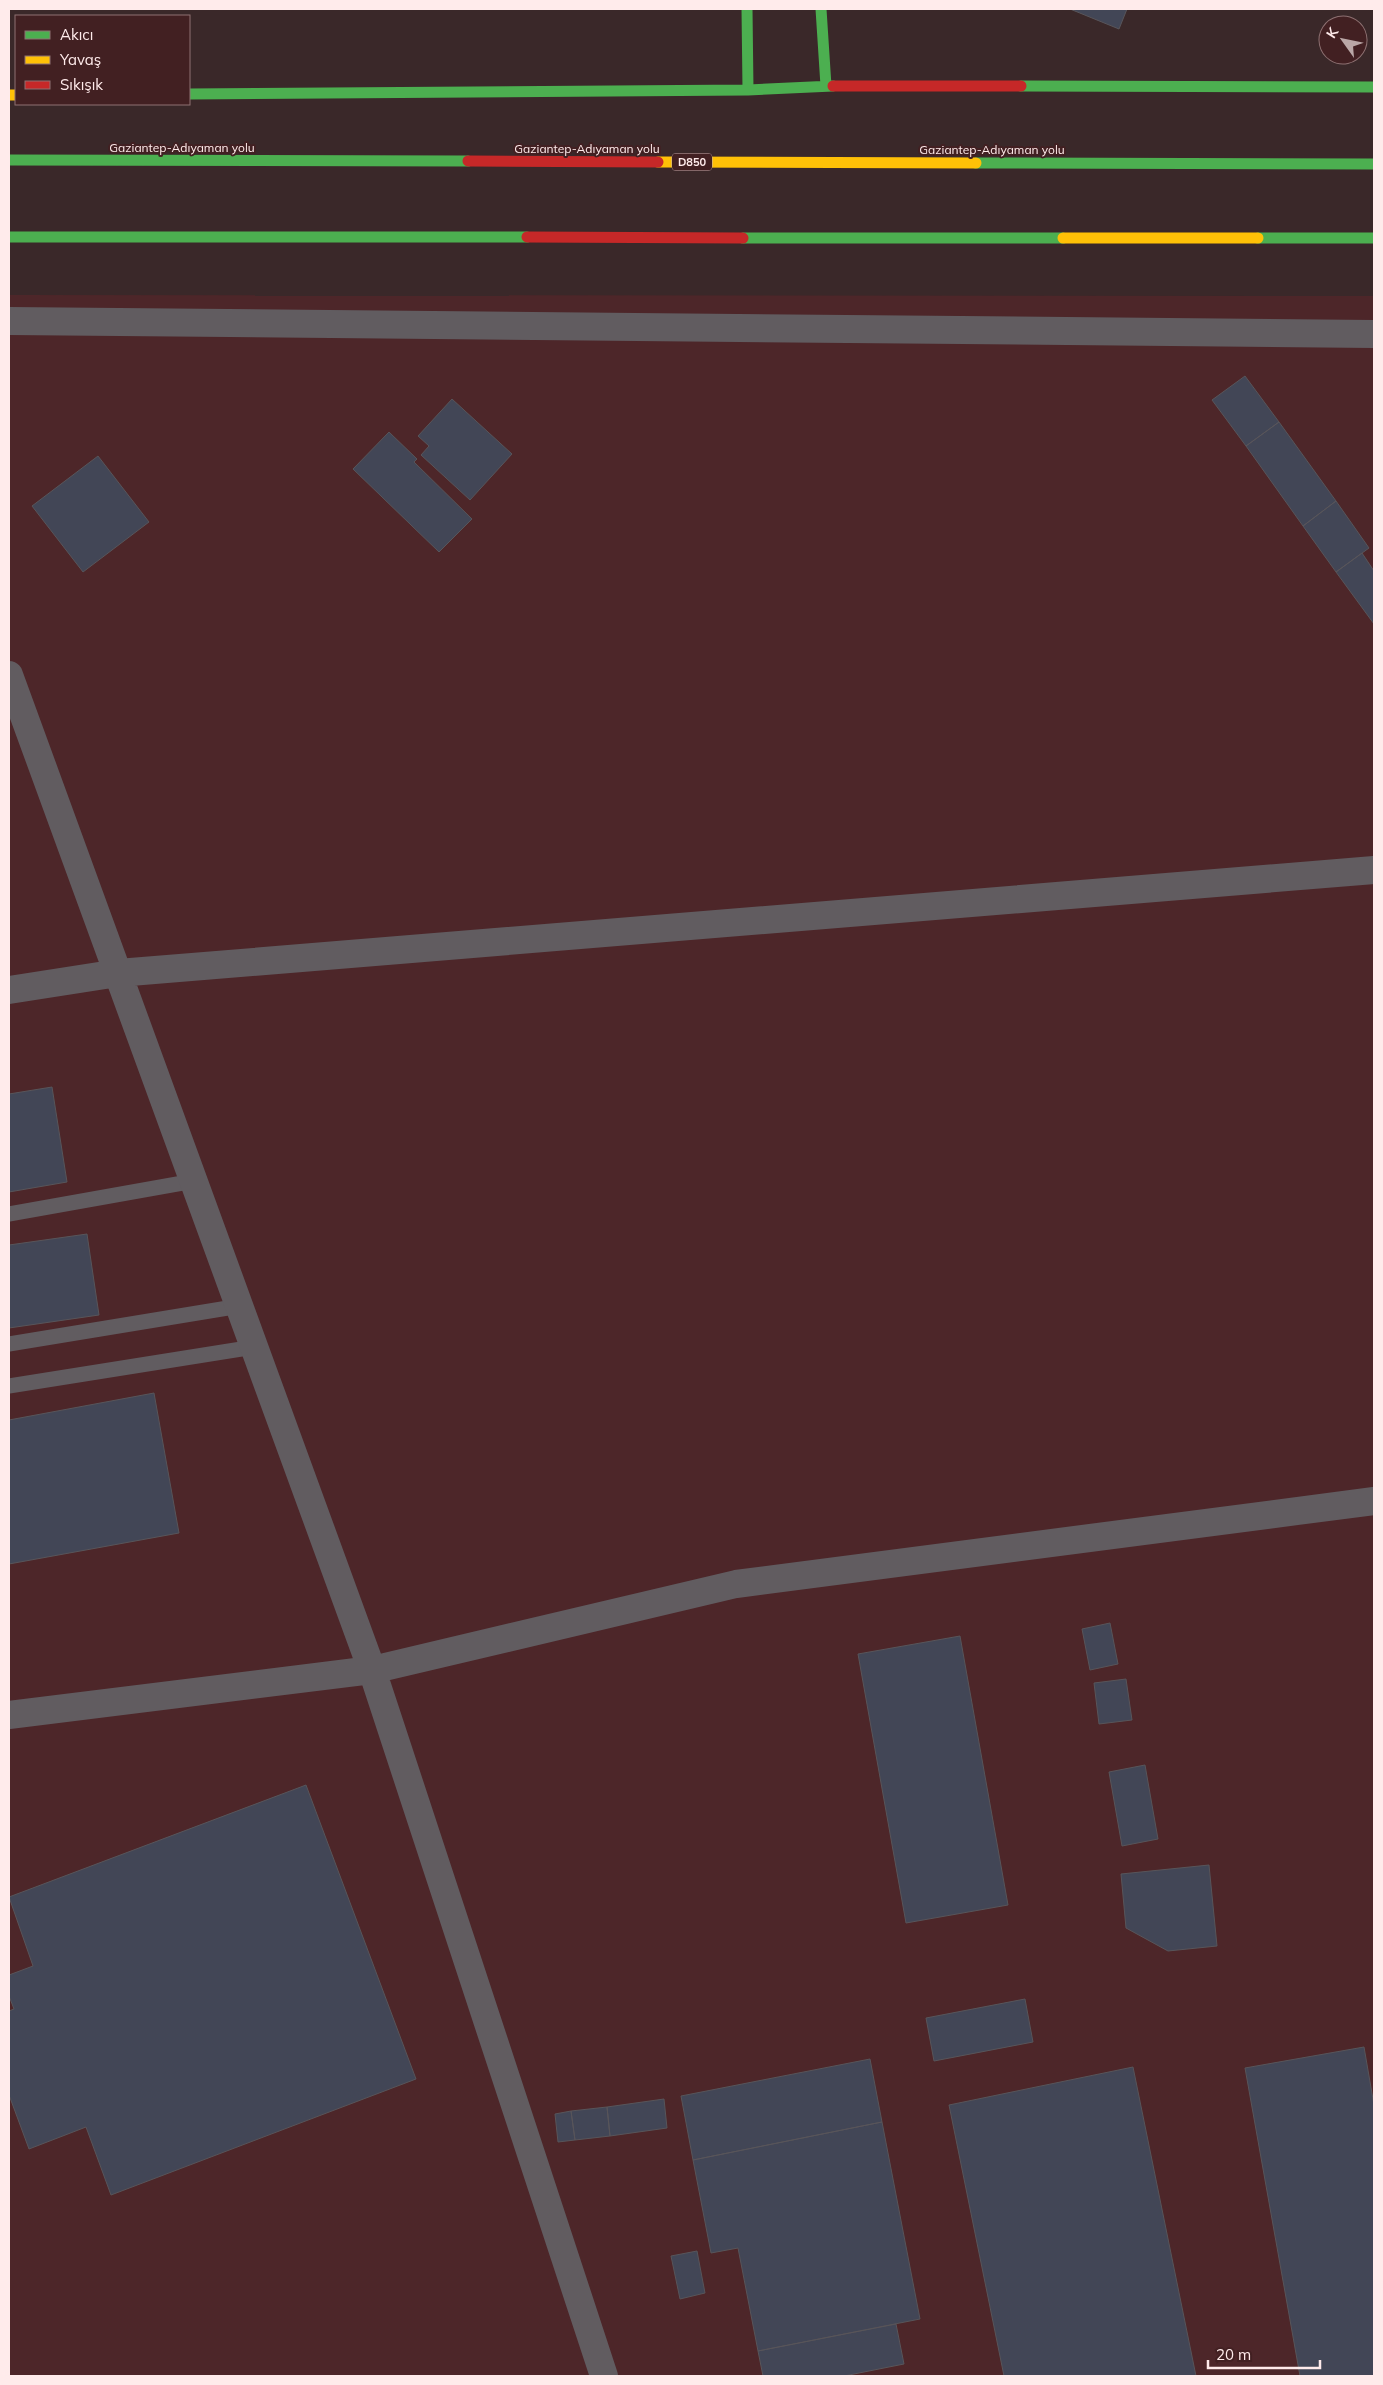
<svg xmlns="http://www.w3.org/2000/svg" width="1383" height="2385" font-family="Mulish,sans-serif">
	<rect width="100%" height="100%" fill="#3a2829"/>
	<!-- built -->
	<path fill="#4d2629" d="M 9,295 L 1374,296 L 1374,2376 L 9,2376 Z"/>
	<!-- building -->
	<path fill="#424656" stroke="#58555a" d="M 1070,9 L 1127,9 L 1119,29 Z
		M 1245,376 L 1279,422 L 1246,446 L 1212,400 Z
		M 452,399 L 512,454 L 470,500 L 421,455 L 429,446 L 418,436 Z
		M 1279,422 L 1336,501 L 1303,526 L 1246,446 Z
		M 389,432 L 417,459 L 414,462 L 472,519 L 439,552 L 353,469 Z
		M 98,456 L 149,522 L 83,572 L 32,506 Z
		M 1336,501 L 1369,548 L 1336,572 L 1303,526 Z
		M 1362,553 L 1374,571 L 1374,624 L 1336,572 Z
		M 52,1087 L 67,1182 L 9,1192 L 9,1094 Z
		M 87,1234 L 99,1315 L 9,1328 L 9,1245 Z
		M 154,1393 L 179,1533 L 9,1564 L 9,1420 Z
		M 1110,1623 L 1118,1664 L 1090,1670 L 1082,1629 Z
		M 960,1636 L 1008,1905 L 906,1923 L 858,1654 Z
		M 1126,1679 L 1132,1720 L 1099,1724 L 1094,1683 Z
		M 1145,1765 L 1158,1839 L 1122,1846 L 1109,1772 Z
		M 306,1785 L 416,2079 L 111,2195 L 86,2127 L 29,2149 L 9,2095 L 9,2011 L 14,2009 L 9,1996 L 9,1975 L 33,1966 L 9,1897 Z
		M 1209,1865 L 1217,1946 L 1168,1951 L 1126,1928 L 1121,1874 Z
		M 1025,1999 L 1033,2042 L 934,2061 L 926,2018 Z
		M 1364,2047 L 1374,2105 L 1374,2376 L 1300,2376 L 1245,2068 Z
		M 870,2059 L 882,2122 L 693,2160 L 681,2096 Z
		M 1133,2067 L 1196,2376 L 1004,2376 L 949,2105 Z
		M 664,2099 L 667,2128 L 610,2136 L 607,2107 Z
		M 607,2107 L 610,2136 L 575,2140 L 571,2111 Z
		M 571,2111 L 575,2140 L 558,2142 L 555,2114 Z
		M 882,2122 L 920,2319 L 758,2351 L 738,2248 L 711,2253 L 693,2160 Z
		M 697,2251 L 705,2293 L 680,2299 L 671,2256 Z
		M 896,2324 L 904,2364 L 844,2376 L 763,2376 L 758,2351 Z"/>
	<g fill="none" stroke-linecap="round" stroke-linejoin="round">
		<!-- lane -->
		<path stroke="#615c60" stroke-width="15" d="M 9,1214 L 194,1181
			M 9,1344 L 240,1306
			M 9,1386 L 254,1347"/>
		<!-- street -->
		<path stroke="#615c60" stroke-width="28" d="M 9,321 L 1374,334
			M 9,675 L 372,1670 L 604,2376
			M 9,990 L 118,973 L 1374,870
			M 9,1715 L 372,1670 L 736,1584 L 1374,1501"/>
		<!-- fast -->
		<path stroke="#4caf50" stroke-width="11" d="M 747,9 L 748,90
			M 821,9 L 826,86
			M 1021,86 L 1374,87
			M 189,94 L 748,90 L 833,86
			M 9,160 L 468,161
			M 976,163 L 1374,164
			M 9,237 L 527,237
			M 743,238 L 1063,238
			M 1258,238 L 1374,238"/>
		<!-- slow -->
		<path stroke="#ffc107" stroke-width="11" d="M 9,95 L 16,95
			M 658,162 L 976,163
			M 1063,238 L 1258,238"/>
		<!-- jam -->
		<path stroke="#c62828" stroke-width="11" d="M 833,86 L 1021,86
			M 468,161 L 658,162
			M 527,237 L 743,238"/>
	</g>
	<g text-anchor="middle" dominant-baseline="central" stroke-width="4" stroke-linejoin="round" paint-order="stroke">
		<!-- shield labels -->
		<rect fill="#422022" stroke="#c6aeaf" stroke-width="1" x="672" y="153.5" width="40" height="17" rx="4"/>
		<g font-size="11" font-weight="bold" fill="#ffebeb">
			<text x="692" y="162">D850</text>
		</g>
		<!-- street labels -->
		<g font-size="12" fill="#ffebeb" stroke="#422022">
			<text x="182" y="147">Gaziantep-Adıyaman yolu</text>
			<text x="587" y="148">Gaziantep-Adıyaman yolu</text>
			<text x="992" y="149">Gaziantep-Adıyaman yolu</text>
		</g>
	</g>
	<!-- border -->
	<rect width="1383" height="2385" fill="none" stroke="#ffebeb" stroke-width="20"/>
	<!-- legend -->
	<rect x="15" y="15" width="175" height="90" fill="#422022" stroke="#8e7172"/>
	<rect x="25" y="31" width="25" height="8" fill="#4caf50" stroke="#8e7172"/>
	<text x="60" y="40" font-size="15" fill="#ffebeb">Akıcı</text>
	<rect x="25" y="56" width="25" height="8" fill="#ffc107" stroke="#8e7172"/>
	<text x="60" y="65" font-size="15" fill="#ffebeb">Yavaş</text>
	<rect x="25" y="81" width="25" height="8" fill="#c62828" stroke="#8e7172"/>
	<text x="60" y="90" font-size="15" fill="#ffebeb">Sıkışık</text>
	<!-- north arrow -->
	<g transform="translate(1343 40) rotate(303)"><circle r="24" fill="#422022" stroke="#8e7172"/>
	<path d="M0-4L9 19L0 12L-9 19Z" fill="#baa7a7"/>
	<text y="-8" font-size="14" font-weight="bold" text-anchor="middle" fill="#ffebeb">K</text>
	</g>
	<!-- scale -->
	<path d="M1208 2360v8h112v-8" fill="none" stroke="#ffebeb" stroke-width="2.5"/>
	<text x="1216" y="2360" font-size="15" fill="#ffebeb" stroke="#422022" stroke-width="4" paint-order="stroke">20 m</text>
</svg>
